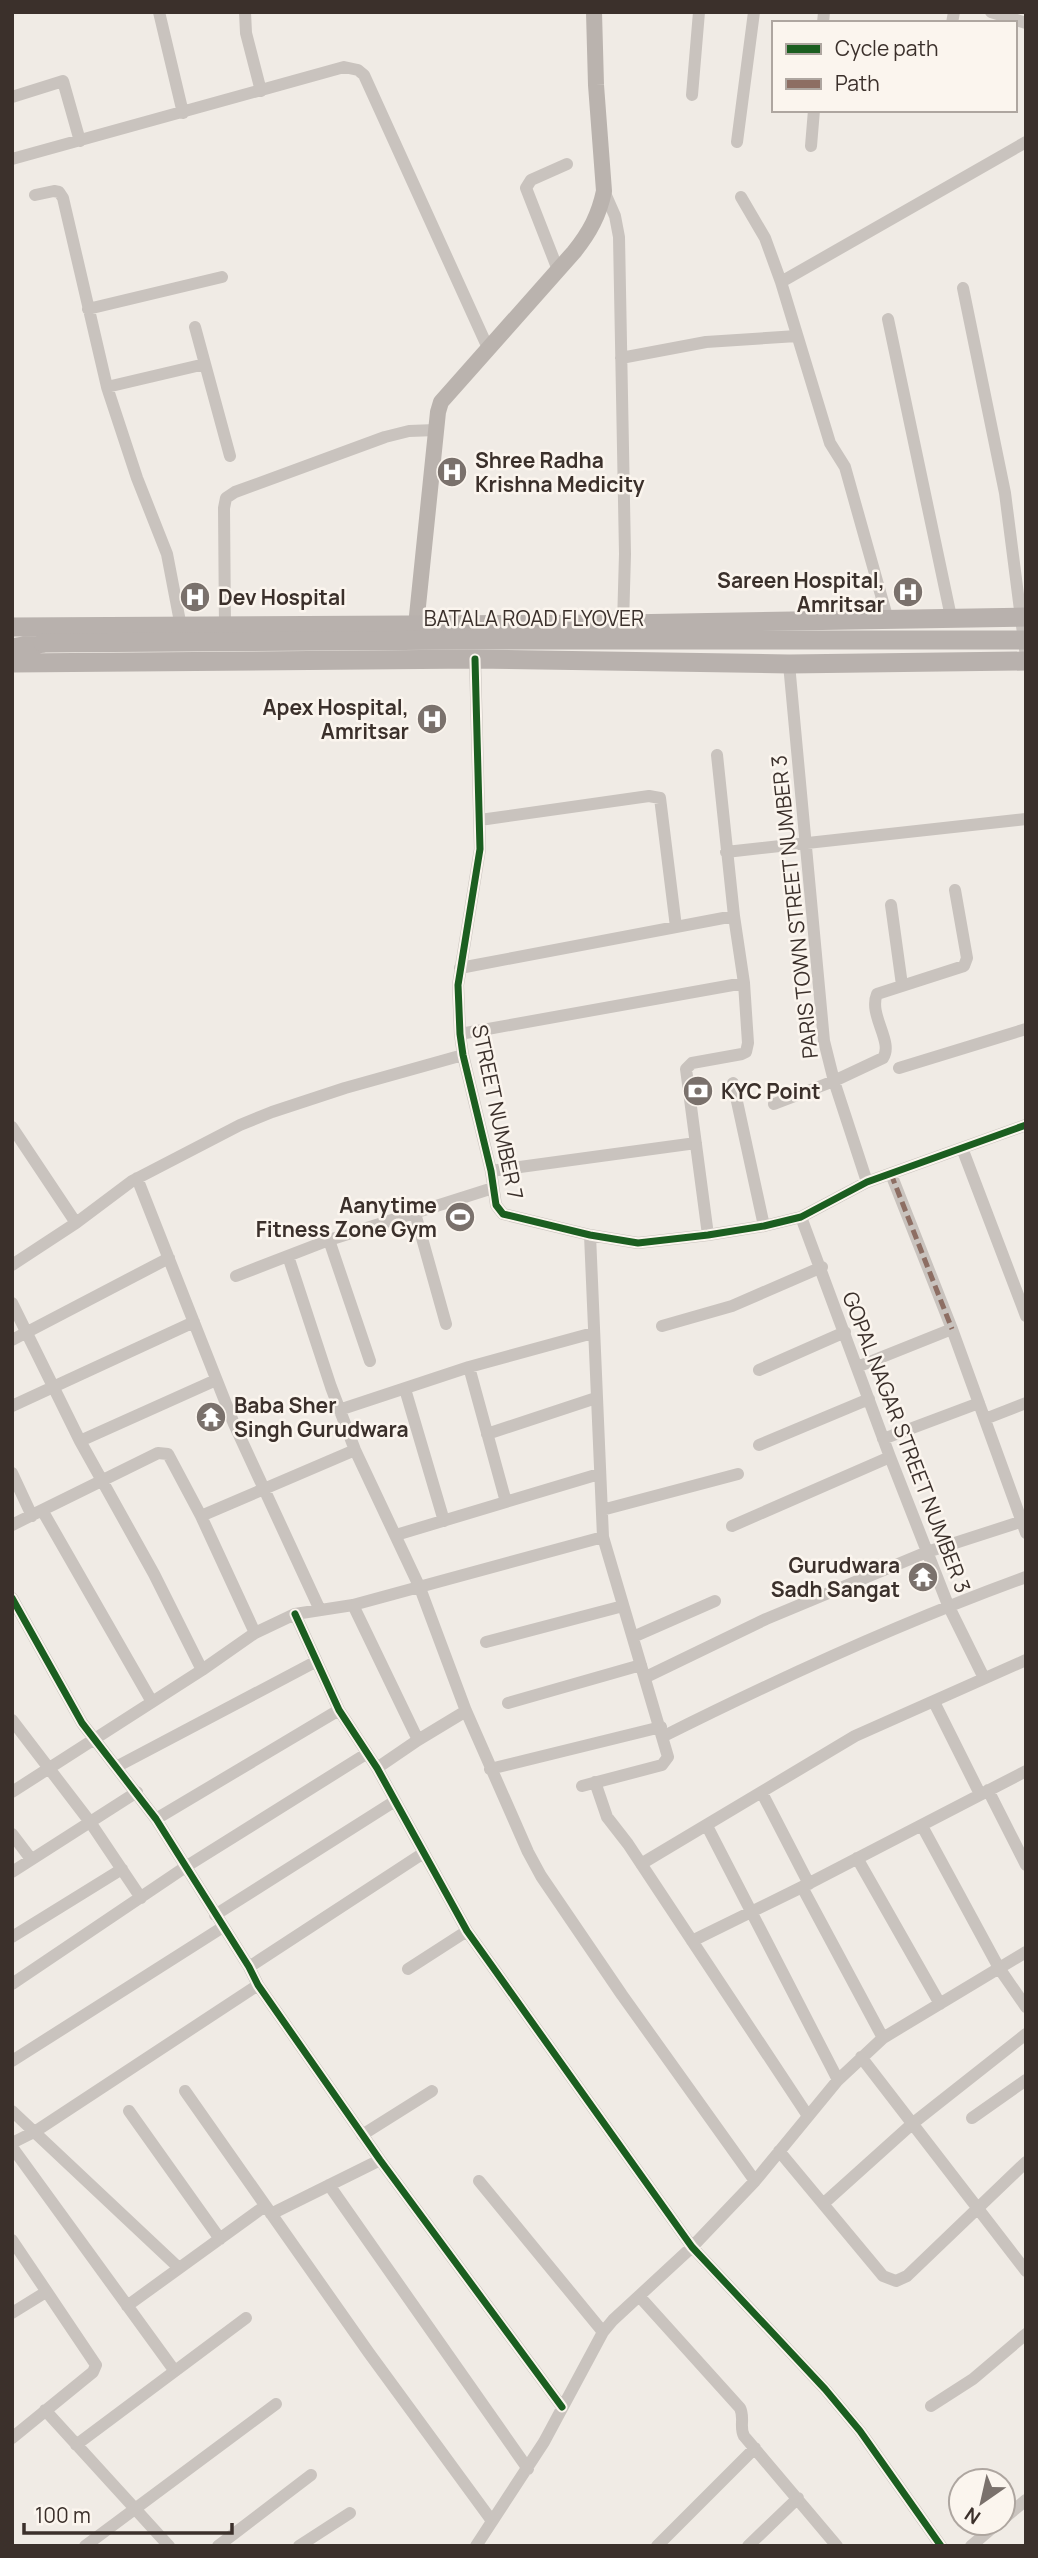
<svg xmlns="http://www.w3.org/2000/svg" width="1038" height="2558" font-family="Manrope,sans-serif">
	<rect width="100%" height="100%" fill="#f0ebe5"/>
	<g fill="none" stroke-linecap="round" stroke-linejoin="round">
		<!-- street -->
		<path stroke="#c9c3be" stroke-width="12" d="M 159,12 L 183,113
			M 245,12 L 246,33 L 261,91
			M 991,12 L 1026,23
			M 823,23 L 824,12
			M 952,23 L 954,12
			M 692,95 L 699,12
			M 12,97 L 63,81 L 80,141
			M 737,142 L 754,12
			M 811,146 L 814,110
			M 12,159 L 344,67 L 358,70 L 364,75 L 488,348
			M 604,191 L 615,216 L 619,237 L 625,554 L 623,624
			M 35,195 L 54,191 L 59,192 L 63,198 L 107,387 L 137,478 L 167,554 L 181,627
			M 741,197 L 765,238 L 781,282
			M 558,270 L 526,188 L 531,180 L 567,164
			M 963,288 L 1005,493 L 1026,657
			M 88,309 L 222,277
			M 888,319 L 951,617
			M 195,327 L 230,456
			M 621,358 L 706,342 L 797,336
			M 107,387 L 205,364
			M 888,620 L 845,467 L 830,443 L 781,282 L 1026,142
			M 225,627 L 224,508 L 226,498 L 235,492 L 385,437 L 409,431 L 436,430
			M 475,659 L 480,849 L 458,985 L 460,1034 L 463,1055 L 491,1171 L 496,1205 L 503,1214 L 590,1235 L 638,1243 L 708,1235 L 764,1226 L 801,1217 L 867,1182 L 1026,1125
			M 789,664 L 824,1041 L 834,1081 L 867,1182
			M 480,820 L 649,796 L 660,798 L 676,927
			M 726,852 L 1026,819
			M 891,905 L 902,985
			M 460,968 L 734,916
			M 460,1034 L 744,983
			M 899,1068 L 1026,1029
			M 733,1083 L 764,1226
			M 774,1104 L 834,1081 L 883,1058 C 894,1042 868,1015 877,994 L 964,966 L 967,958 L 955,890
			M 12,1127 L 76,1223
			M 962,1148 L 1026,1316
			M 491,1171 L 696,1143
			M 891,1174 L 952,1329 L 1026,1533
			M 137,1178 L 234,1424 L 320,1610
			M 415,1213 L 446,1324
			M 801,1217 L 890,1457 L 948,1605 L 984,1678
			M 708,1235 L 686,1069 L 692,1063 L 742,1054 L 746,1052 L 748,1043 L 744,983 L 734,916 L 717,755
			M 329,1240 L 370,1361
			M 288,1256 L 331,1387 L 355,1450 L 420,1588 L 466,1711 L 528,1852 L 541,1876 L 622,1995 L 755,2181
			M 12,1265 L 76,1223 L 132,1181 L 240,1125 L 272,1112 L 345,1088 L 463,1055
			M 236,1276 L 329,1240 L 493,1188
			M 12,1303 L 80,1441 L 154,1574 L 202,1670
			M 662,1326 L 732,1306 L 822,1267
			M 12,1340 L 169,1258
			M 469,1367 L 506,1502
			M 857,1367 L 952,1329
			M 759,1370 L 845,1332
			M 405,1389 L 444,1521
			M 12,1406 L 194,1322
			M 339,1410 L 469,1367 L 593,1333
			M 985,1419 L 1026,1403
			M 487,1434 L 596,1398
			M 883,1439 L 979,1403
			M 80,1441 L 216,1380
			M 759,1445 L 869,1399
			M 12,1473 L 32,1516
			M 42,1510 L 152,1702
			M 602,1510 L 738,1474
			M 201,1516 L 355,1450
			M 12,1525 L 158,1453 L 168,1454 L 201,1516 L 255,1633 L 295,1614 L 353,1605 L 603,1537
			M 732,1526 L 890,1457
			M 396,1535 L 599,1474
			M 12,1598 L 82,1723 L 156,1819 L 249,1967 L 258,1985 L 380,2160 L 562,2407
			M 353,1605 L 418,1740 L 466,1711
			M 295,1614 L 339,1710 L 377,1768 L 467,1931 L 692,2247 L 825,2389 L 860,2431 L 941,2546
			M 633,1637 L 715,1601
			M 486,1642 L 623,1606
			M 646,1677 L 766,1619 L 927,1552 L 1026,1520
			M 934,1702 L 980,1794
			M 508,1703 L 641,1665
			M 12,1720 L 90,1822 L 141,1898
			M 664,1736 C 782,1677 902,1622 1026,1577
			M 116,1767 L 315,1662
			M 377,1768 L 418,1740
			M 490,1769 L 661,1727
			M 595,1782 L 607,1817 L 628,1844 L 808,2116
			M 582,1786 L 662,1765 L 668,1757 L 603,1537 L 590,1235
			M 988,1790 L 1026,1865
			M 12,1792 L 202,1670 L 255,1633
			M 762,1793 L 809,1884
			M 156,1819 L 339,1710
			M 707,1826 L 838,2080
			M 922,1826 L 999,1968 L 1026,2007
			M 12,1834 L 31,1859
			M 857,1858 L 940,2004
			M 641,1864 L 855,1736 L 1026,1660
			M 12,1872 L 137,1792
			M 802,1887 L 883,2038
			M 215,1915 L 395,1801
			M 12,1937 L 122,1869
			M 692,1941 L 802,1887 L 1026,1771
			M 249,1967 L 422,1854
			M 408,1969 L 467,1931
			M 12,1984 L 187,1866 L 366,1754
			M 861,2057 L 1026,2271
			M 12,2061 L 223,1927
			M 185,2091 L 369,2353 L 492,2521
			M 12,2111 L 179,2268
			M 129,2111 L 220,2239
			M 972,2118 L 1026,2080
			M 362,2135 L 432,2091
			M 12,2143 L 36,2131 L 258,1985
			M 12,2147 L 174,2370
			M 779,2151 L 883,2276 L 896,2281 L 907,2276 L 1026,2162
			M 479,2181 L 603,2332
			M 329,2185 L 528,2469
			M 823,2204 L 912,2124 L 1026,2034
			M 271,2214 L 380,2160
			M 12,2240 L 96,2365 L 93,2372 L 12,2438
			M 639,2296 L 740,2408 C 745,2418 739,2427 744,2436 L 837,2546
			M 127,2306 L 265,2206
			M 12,2313 L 46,2292
			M 931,2406 L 973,2379 L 1026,2334
			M 45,2410 L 169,2546
			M 76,2445 L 246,2318
			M 1003,2519 L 1026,2500
			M 85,2546 L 276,2404
			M 218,2546 L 311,2475
			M 299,2546 L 350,2513
			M 476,2546 L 544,2442 L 603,2332 L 613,2320 L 692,2247 L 755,2181 L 838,2080 L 883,2038 L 1026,1952
			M 657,2546 L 755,2448
			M 748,2546 L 798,2498
			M 971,2546 L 998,2523"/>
		<!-- secondary -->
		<path stroke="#bab3ae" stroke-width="16" d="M 415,635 L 438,412 L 441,402 L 574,252 C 590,232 599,215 604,191 L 596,85 L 594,12"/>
		<!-- primary -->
		<path stroke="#b8b1ad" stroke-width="19" d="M 12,627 L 623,624 L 1026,617
			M 12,648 L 43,643
			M 12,663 L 475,659 L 789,664 L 1026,661"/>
		<!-- primary-bridge -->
		<path stroke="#b8b1ad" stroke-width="19" d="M 43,643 L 475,640 L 1026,640"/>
		<!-- quiet -->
		<path stroke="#8d6e63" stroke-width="5" stroke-dasharray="10 5" stroke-linecap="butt" d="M 891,1174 L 952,1329"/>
		<!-- cycleway casing -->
		<g stroke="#fbf5ee" stroke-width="11">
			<path id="cycleway" d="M 475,659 L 480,849 L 458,985 L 460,1034 L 463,1055 L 491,1171 L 496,1205 L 503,1214 L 590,1235 L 638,1243 L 708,1235 L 764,1226 L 801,1217 L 867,1182 L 1026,1125
				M 12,1598 L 82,1723 L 156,1819 L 249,1967 L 258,1985 L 380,2160 L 562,2407
				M 295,1614 L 339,1710 L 377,1768 L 467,1931 L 692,2247 L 825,2389 L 860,2431 L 941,2546"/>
		</g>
		<!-- cycleway -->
		<use href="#cycleway" stroke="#1b5e20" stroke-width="7"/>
	</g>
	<!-- icons -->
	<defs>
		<g id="hospital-disc" transform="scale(1.575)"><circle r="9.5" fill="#7a716c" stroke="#fbf5ee"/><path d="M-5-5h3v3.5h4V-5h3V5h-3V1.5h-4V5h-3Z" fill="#fff"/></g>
		<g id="bank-disc" transform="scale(1.575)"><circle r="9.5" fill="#7a716c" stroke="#fbf5ee"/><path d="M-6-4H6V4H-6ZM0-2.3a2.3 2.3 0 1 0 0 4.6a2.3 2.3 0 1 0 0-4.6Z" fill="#fff"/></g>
		<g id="stadium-disc" transform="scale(1.575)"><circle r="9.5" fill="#7a716c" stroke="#fbf5ee"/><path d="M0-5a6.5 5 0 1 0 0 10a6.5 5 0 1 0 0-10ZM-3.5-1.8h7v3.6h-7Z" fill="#fff"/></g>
		<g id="temple-disc" transform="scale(1.575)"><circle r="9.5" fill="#7a716c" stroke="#fbf5ee"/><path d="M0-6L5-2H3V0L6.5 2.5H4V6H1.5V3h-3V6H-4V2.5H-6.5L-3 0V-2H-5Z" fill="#fff"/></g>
	</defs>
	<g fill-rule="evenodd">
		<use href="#hospital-disc" x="452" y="472"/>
		<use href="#hospital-disc" x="908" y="592"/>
		<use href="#hospital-disc" x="195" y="597"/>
		<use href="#hospital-disc" x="432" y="719"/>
		<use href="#bank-disc" x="698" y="1091"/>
		<use href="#stadium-disc" x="460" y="1217"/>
		<use href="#temple-disc" x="211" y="1417"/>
		<use href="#temple-disc" x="923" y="1577"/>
	</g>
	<g text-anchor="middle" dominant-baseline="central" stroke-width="5" stroke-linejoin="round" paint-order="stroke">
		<!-- poi labels -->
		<g font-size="21" font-weight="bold" fill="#3b302b" stroke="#fbf5ee" text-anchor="start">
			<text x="475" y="460">Shree Radha<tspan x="475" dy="24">Krishna Medicity</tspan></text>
			<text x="885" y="580" text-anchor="end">Sareen Hospital,<tspan x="885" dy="24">Amritsar</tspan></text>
			<text x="218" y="597">Dev Hospital</text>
			<text x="409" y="707" text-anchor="end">Apex Hospital,<tspan x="409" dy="24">Amritsar</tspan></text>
			<text x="721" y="1091">KYC Point</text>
			<text x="437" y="1205" text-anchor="end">Aanytime<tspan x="437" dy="24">Fitness Zone Gym</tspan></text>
			<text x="234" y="1405">Baba Sher<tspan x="234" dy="24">Singh Gurudwara</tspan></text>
			<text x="900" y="1565" text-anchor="end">Gurudwara<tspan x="900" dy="24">Sadh Sangat</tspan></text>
		</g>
		<!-- street labels -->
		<g font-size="21" fill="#3b302b" stroke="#fbf5ee">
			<text x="534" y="618">BATALA ROAD FLYOVER</text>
			<text transform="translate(794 907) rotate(-96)">PARIS TOWN STREET NUMBER 3</text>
			<text transform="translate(498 1112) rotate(78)">STREET NUMBER 7</text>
			<text transform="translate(907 1442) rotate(69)">GOPAL NAGAR STREET NUMBER 3</text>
		</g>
	</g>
	<!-- border -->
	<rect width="1038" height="2558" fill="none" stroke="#3b302b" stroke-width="28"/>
	<!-- legend -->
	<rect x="772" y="21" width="245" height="91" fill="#fbf5ee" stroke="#aea6a0" stroke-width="2"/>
	<rect x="786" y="44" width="35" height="10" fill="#1b5e20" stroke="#aea6a0" stroke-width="2"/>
	<text x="835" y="56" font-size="21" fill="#3b302b">Cycle path</text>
	<rect x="786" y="79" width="35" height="10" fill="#8d6e63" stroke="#aea6a0" stroke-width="2"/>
	<text x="835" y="91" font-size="21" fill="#3b302b">Path</text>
	<!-- north arrow -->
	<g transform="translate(982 2502) rotate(214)"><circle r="33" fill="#fbf5ee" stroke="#aea6a0" stroke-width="2"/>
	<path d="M0-5L12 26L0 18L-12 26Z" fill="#7a716c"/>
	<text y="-10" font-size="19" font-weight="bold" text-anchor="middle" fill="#3b302b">N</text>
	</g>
	<!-- scale -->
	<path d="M24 2523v10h208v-10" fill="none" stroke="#3b302b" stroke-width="3.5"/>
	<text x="35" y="2523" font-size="21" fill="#3b302b" stroke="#fbf5ee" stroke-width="5" paint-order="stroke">100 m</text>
</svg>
